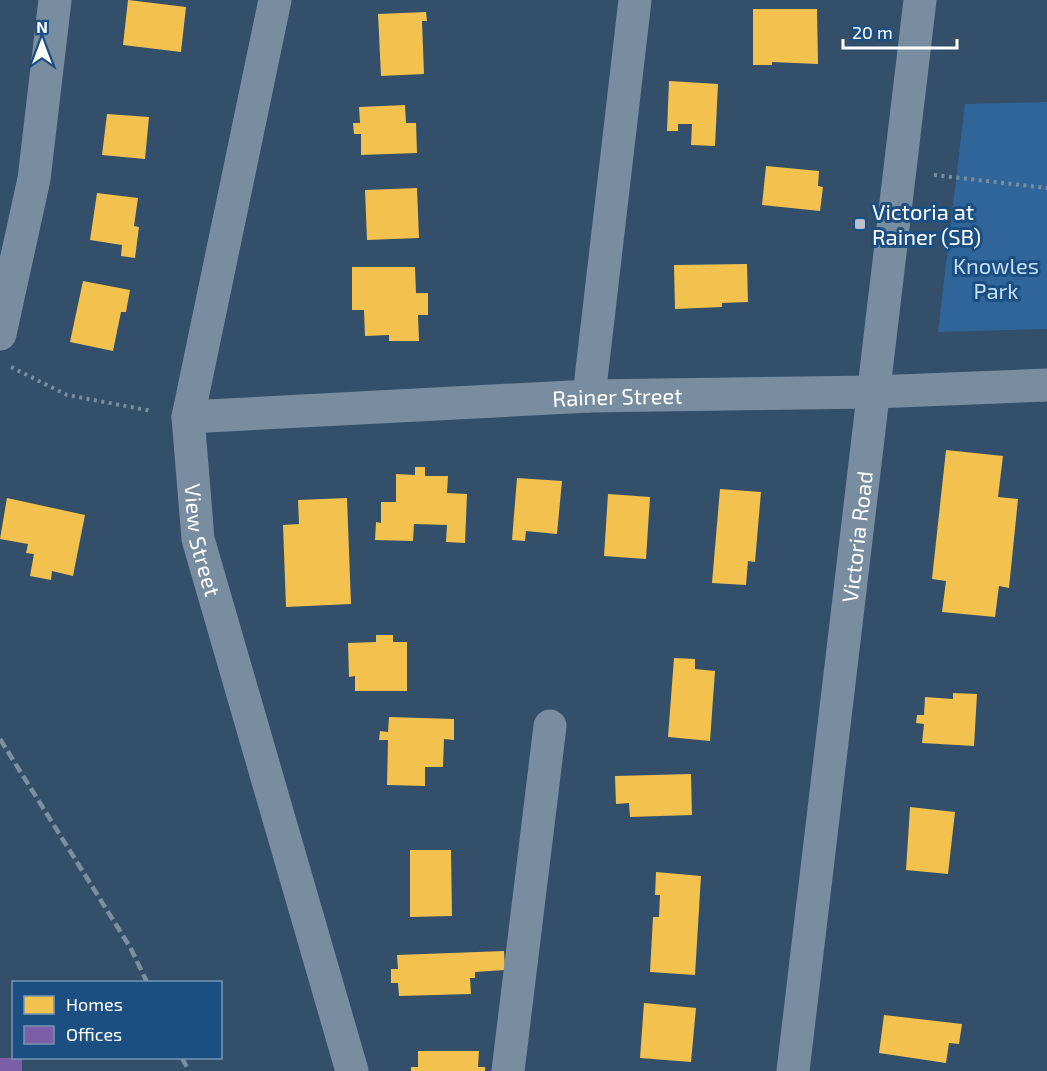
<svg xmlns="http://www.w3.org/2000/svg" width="1047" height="1071" font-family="'Exo 2',sans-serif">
	<rect width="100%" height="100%" fill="#334f6a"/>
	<!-- green -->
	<path fill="#306599" d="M 1047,102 L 1047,329 L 938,332 L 965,104 Z"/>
	<!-- homes -->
	<path fill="#f2c14e" d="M 128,0 L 186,7 L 181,52 L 123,45 Z
		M 753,9 L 817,9 L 818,64 L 772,62 L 772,65 L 753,65 Z
		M 426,12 L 427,21 L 422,21 L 424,74 L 381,76 L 378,14 Z
		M 669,81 L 718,84 L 715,146 L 691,145 L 692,124 L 678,124 L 678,131 L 667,131 Z
		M 405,105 L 406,123 L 416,123 L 417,153 L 361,155 L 361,134 L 354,134 L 353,123 L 360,123 L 359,107 Z
		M 107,114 L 149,117 L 145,159 L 102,155 Z
		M 766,166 L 819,171 L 818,186 L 823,187 L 820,211 L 762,205 Z
		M 417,188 L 419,238 L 367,240 L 365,190 Z
		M 97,193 L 138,198 L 134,226 L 139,227 L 135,258 L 121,256 L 122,245 L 90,240 Z
		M 747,264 L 748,302 L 722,303 L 722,307 L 675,309 L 674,265 Z
		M 352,267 L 415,267 L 416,293 L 428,293 L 428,315 L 418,315 L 419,341 L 389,341 L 389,335 L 365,336 L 364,310 L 352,310 Z
		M 83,281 L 130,290 L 126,312 L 121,312 L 113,351 L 70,342 Z
		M 946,450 L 1003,456 L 998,497 L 1018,499 L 1009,588 L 999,586 L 995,617 L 942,612 L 946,581 L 932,579 Z
		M 415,467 L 425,467 L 425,476 L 448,476 L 447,493 L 467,494 L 465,543 L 446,542 L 447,525 L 414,524 L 413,541 L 375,540 L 376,522 L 381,523 L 381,502 L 396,502 L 396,474 L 415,475 Z
		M 517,478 L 562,481 L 557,534 L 526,531 L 525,541 L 512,540 Z
		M 720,489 L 761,492 L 755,562 L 748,561 L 746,585 L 712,583 Z
		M 608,494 L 650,497 L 646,559 L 604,556 Z
		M 7,498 L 85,515 L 73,576 L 52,571 L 51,580 L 30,576 L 34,554 L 26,553 L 28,544 L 0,539 Z
		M 347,498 L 351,604 L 286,607 L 283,525 L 299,524 L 298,500 Z
		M 376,635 L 393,635 L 393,642 L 407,642 L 407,691 L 355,691 L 355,676 L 349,677 L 348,643 L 376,642 Z
		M 674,658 L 695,659 L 695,669 L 715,671 L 710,741 L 668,737 Z
		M 953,693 L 977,694 L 974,746 L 922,743 L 924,724 L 916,723 L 917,715 L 924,715 L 925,697 L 953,699 Z
		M 389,717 L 454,719 L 454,740 L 444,739 L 443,767 L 425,767 L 425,786 L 387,785 L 388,740 L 379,740 L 380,731 L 388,732 Z
		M 691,774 L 692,815 L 630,817 L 629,803 L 616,804 L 615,776 Z
		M 910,807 L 955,812 L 948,874 L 906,870 Z
		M 410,850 L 451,850 L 452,916 L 410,917 Z
		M 656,872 L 701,876 L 695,975 L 650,972 L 653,917 L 659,917 L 660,895 L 655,895 Z
		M 504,951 L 505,970 L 475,972 L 475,978 L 470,978 L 471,994 L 399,996 L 398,983 L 391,983 L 391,969 L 398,969 L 397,955 Z
		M 644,1003 L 696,1008 L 691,1062 L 640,1058 Z
		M 884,1015 L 962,1024 L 959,1044 L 949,1043 L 946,1063 L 879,1053 Z
		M 418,1051 L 479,1051 L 478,1067 L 485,1067 L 485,1071 L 411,1071 L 411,1067 L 418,1067 Z"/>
	<!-- offices -->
	<path fill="#7b5ea7" d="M 0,1058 L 22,1058 L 22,1071 L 0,1071 Z"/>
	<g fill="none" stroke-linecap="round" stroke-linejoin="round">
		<!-- path -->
		<path stroke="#798da0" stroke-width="4" stroke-dasharray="3 4.5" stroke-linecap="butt" d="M 934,175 L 1047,188
			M 11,367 L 67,395 L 152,411"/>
		<!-- minor -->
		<g stroke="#798da0" stroke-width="33">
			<path id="s1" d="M 275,0 L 188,417 L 198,539 L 352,1071"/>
			<path d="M 0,334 L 34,179 L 55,0"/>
			<path d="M 589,396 L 635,0"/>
			<path id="s2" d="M 188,417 L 589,396 L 873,392 L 1047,385"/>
			<path d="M 508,1071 L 550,726"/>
			<path id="s3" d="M 793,1071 L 920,0"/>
		</g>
		<!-- rail -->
		<path stroke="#7a8fa0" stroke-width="4.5" stroke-dasharray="10 4.5" stroke-linecap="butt" d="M 0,739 L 130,947 L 147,982
			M 182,1058 L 189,1071"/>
	</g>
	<!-- markers -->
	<rect fill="#b8c1cb" stroke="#1c4f81" stroke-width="2" x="854" y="218" width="12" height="12" rx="3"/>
	<g text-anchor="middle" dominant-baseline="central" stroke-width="6" stroke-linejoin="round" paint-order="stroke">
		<!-- poi labels -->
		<g font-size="22" fill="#fff" stroke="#1c4f81" text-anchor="start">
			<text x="872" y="211">Victoria at<tspan x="872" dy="25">Rainer (SB)</tspan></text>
		</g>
		<!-- park labels -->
		<g font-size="22" fill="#c5dff7" stroke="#1c4f81">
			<text x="996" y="265">Knowles<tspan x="996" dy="25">Park</tspan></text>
		</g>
		<!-- street labels -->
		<g font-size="22" fill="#fff" stroke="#1c4f81">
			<text stroke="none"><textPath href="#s2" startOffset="430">Rainer Street</textPath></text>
			<text stroke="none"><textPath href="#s3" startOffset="538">Victoria Road</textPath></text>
			<text stroke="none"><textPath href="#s1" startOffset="550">View Street</textPath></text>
		</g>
	</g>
	<!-- legend -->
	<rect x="12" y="981" width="210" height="78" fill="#1c4f81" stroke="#7795b3" stroke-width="1.5"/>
	<rect x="24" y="996" width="30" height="18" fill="#f2c14e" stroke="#7795b3" stroke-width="1.5"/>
	<text x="66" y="1011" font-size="18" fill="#ffffff">Homes</text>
	<rect x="24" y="1026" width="30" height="18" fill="#7b5ea7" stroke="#7795b3" stroke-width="1.5"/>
	<text x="66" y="1041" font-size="18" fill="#ffffff">Offices</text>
	<!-- north arrow -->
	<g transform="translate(42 42)" stroke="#1c4f81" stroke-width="4.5" paint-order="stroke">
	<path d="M0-4.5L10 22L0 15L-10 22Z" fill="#ffffff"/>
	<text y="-9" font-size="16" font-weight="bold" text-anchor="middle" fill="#ffffff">N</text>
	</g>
	<!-- scale -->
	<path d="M843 39v9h114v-9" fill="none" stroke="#ffffff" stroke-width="3"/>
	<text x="852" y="39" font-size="18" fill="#ffffff" stroke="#1c4f81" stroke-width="4.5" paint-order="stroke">20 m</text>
</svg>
